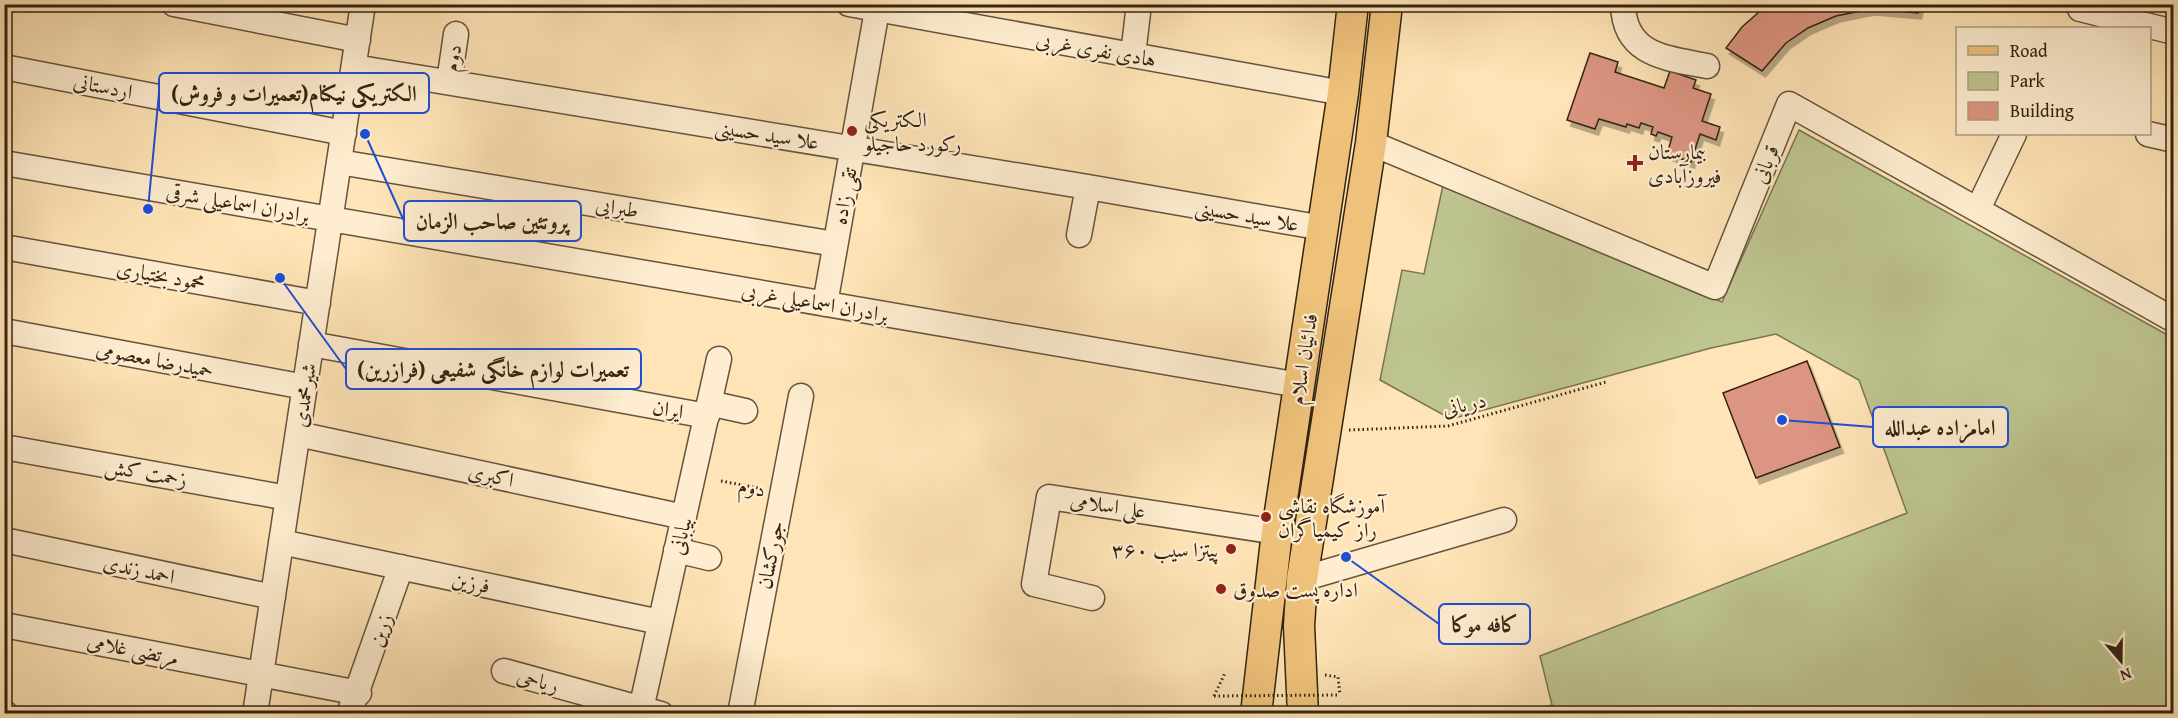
<svg xmlns="http://www.w3.org/2000/svg" width="2178" height="718" font-family="'Gentium Book Plus',Amiri,serif">
	<defs>
		<filter id="shadow"><feDropShadow dx="3.5" dy="6" stdDeviation="0" flood-color="#0004"/></filter>
	</defs>
	<rect width="100%" height="100%" fill="#fee4b6"/>
	<filter id="stains"><feTurbulence type="fractalNoise" baseFrequency=".00333" numOctaves="4"/><feColorMatrix values="0 0 0 0 .2 0 0 0 0 .09 0 0 0 0 .02 0 0 0 .5 -.17"/></filter>
	<radialGradient id="worn" r=".72"><stop offset=".6" stop-color="#630" stop-opacity="0"/><stop offset="1" stop-color="#630" stop-opacity=".3"/></radialGradient>
	<!-- green -->
	<path fill="#bec590" stroke="#797452" stroke-width="1.5" d="M 1799,130 L 2173,338 L 2173,713 L 1524,713 L 1552,705 L 1540,656 L 1907,513 L 1859,380 L 1776,334 L 1711,348 L 1451,419 L 1380,380 L 1402,270 L 1424,274 L 1443,185 L 1722,302 Z"/>
	<!-- building -->
	<path fill="#dc9582" stroke="#342313" stroke-width="1.5" filter="url(#shadow)" d="M 1768,4 L 1920,4 L 1918,13 L 1871,9 L 1836,16 L 1808,28 L 1786,43 L 1762,71 L 1726,48 L 1742,27 Z
		M 1590,53 L 1618,62 L 1615,72 L 1664,88 L 1670,71 L 1696,80 L 1693,88 L 1711,94 L 1702,121 L 1720,127 L 1716,140 L 1700,134 L 1691,162 L 1667,154 L 1672,137 L 1658,132 L 1656,136 L 1651,134 L 1653,127 L 1641,123 L 1639,128 L 1627,124 L 1626,127 L 1599,119 L 1595,129 L 1567,120 Z
		M 1807,361 L 1840,447 L 1756,478 L 1723,393 Z"/>
	<g fill="none" stroke-linecap="round" stroke-linejoin="round">
		<!-- minor casing -->
		<g stroke="#66533c" stroke-width="27">
			<path id="minor" d="M 174,4 L 358,40
				M 849,4 L 1343,93
				M 1623,4 C 1624,56 1667,58 1707,66
				M 2080,9 L 2174,32
				M 1133,55 L 1139,4
				M 4,67 L 344,133
				M 354,67 L 1088,187 L 1323,228
				M 449,82 L 456,34
				M 2148,134 L 2174,140
				M 1371,143 L 1715,287 L 1789,104 L 2174,320
				M 339,162 L 835,244
				M 4,163 L 1299,385
				M 1978,209 L 2014,134
				M 1079,235 L 1088,187
				M 4,247 L 318,303
				M 825,304 L 877,10
				M 4,331 L 305,387
				M 311,344 L 707,416
				M 709,403 L 745,411
				M 298,434 L 684,517
				M 4,447 L 288,498
				M 4,540 L 273,597
				M 281,542 L 660,622
				M 676,550 L 709,558
				M 1302,579 L 1504,520
				M 1092,598 L 1034,584 L 1049,497 L 1277,532
				M 4,625 L 359,693
				M 504,671 L 661,714
				M 4,713 L 6,714
				M 255,714 L 363,4
				M 349,714 L 401,567
				M 640,714 L 719,359
				M 740,714 L 801,396"/>
		</g>
		<!-- major casing -->
		<g stroke="#342313" stroke-width="33">
			<path id="major" d="M 1256,714 L 1277,532 L 1343,93 L 1353,4
				M 1303,714 L 1299,626 L 1302,579 L 1371,143 L 1387,4"/>
		</g>
		<!-- path -->
		<path stroke="#342313" stroke-width="3" stroke-dasharray="1.5 3" stroke-linecap="butt" d="M 1349,430 L 1448,426 L 1606,382
			M 721,481 L 763,489
			M 1325,675 L 1338,677 L 1340,695
			M 1214,696 L 1225,673"/>
		<!-- minor -->
		<use href="#minor" stroke="#feedd0" stroke-width="24"/>
		<!-- major -->
		<use href="#major" stroke="#efc27b" stroke-width="30"/>
		<!-- path-bridge -->
		<path stroke="#342313" stroke-width="3" stroke-dasharray="1.5 3" stroke-linecap="butt" d="M 1214,696 L 1340,695"/>
	</g>
	<!-- markers -->
	<g fill="#8f2418" stroke="#feedd0" stroke-width="2">
		<circle cx="852" cy="131" r="6"/>
		<path d="M1632 154h6v6h6v6h-6v6h-6v-6h-6v-6h6z"/>
		<circle cx="1266" cy="517" r="6"/>
		<circle cx="1231" cy="549" r="6"/>
		<circle cx="1221" cy="589" r="6"/>
	</g>
	<g text-anchor="middle" dominant-baseline="central" stroke-width="4.5" stroke-linejoin="round" paint-order="stroke">
		<!-- street labels -->
		<g font-size="21" fill="#342313" stroke="#feedd0">
			<text transform="translate(1096 49) rotate(10)">هادی نفری غربی</text>
			<text transform="translate(452 58) rotate(-81)">دوم</text>
			<text transform="translate(103 86) rotate(11)">اردستانی</text>
			<text transform="translate(767 134) rotate(9)">علا سید حسینی</text>
			<text transform="translate(1765 164) rotate(-68)">قربانی</text>
			<text transform="translate(844 196) rotate(-79)">تقی زاده</text>
			<text transform="translate(238 203) rotate(10)">برادران اسماعیلی شرقی</text>
			<text transform="translate(617 207) rotate(9)">طبرایی</text>
			<text transform="translate(1247 215) rotate(10)">علا سید حسینی</text>
			<text transform="translate(161 275) rotate(10)">محمود بختیاری</text>
			<text transform="translate(815 302) rotate(10)">برادران اسماعیلی غربی</text>
			<text transform="translate(155 359) rotate(11)">حمیدرضا معصومی</text>
			<text transform="translate(1303 359) rotate(-81)">فدائیان اسلام</text>
			<text transform="translate(304 395) rotate(-81)">شیرمحمدی</text>
			<text transform="translate(1464 404) rotate(-13)">دریانی</text>
			<text transform="translate(668 409) rotate(10)">ایران</text>
			<text transform="translate(146 472) rotate(10)">زحمت کش</text>
			<text transform="translate(491 475) rotate(12)">اکبری</text>
			<text transform="translate(752 487) rotate(11)">دوم</text>
			<text transform="translate(1108 505) rotate(9)">علی اسلامی</text>
			<text transform="translate(680 536) rotate(-77)">بیابانی</text>
			<text transform="translate(770 555) rotate(-79)">جورکشان</text>
			<text transform="translate(139 569) rotate(12)">احمد زندی</text>
			<text transform="translate(471 582) rotate(12)">فرزین</text>
			<text transform="translate(380 630) rotate(-71)">زرین</text>
			<text transform="translate(133 649) rotate(11)">مرتضی غلامی</text>
			<text transform="translate(538 680) rotate(15)">ریاحی</text>
		</g>
		<!-- poi labels -->
		<g font-size="21" fill="#342313" stroke="#feedd0" text-anchor="start">
			<text x="864" y="119">الکتریکی<tspan x="864" dy="24">رکورد حاجیلو</tspan></text>
			<text x="1648" y="151">بیمارستان<tspan x="1648" dy="24">فیروزآبادی</tspan></text>
			<text x="1278" y="505">آموزشگاه نقاشی<tspan x="1278" dy="24">راز کیمیاگران</tspan></text>
			<text x="1219" y="549" text-anchor="end">پیتزا سیب ۳۶۰</text>
			<text x="1233" y="589">اداره پست صدوق</text>
		</g>
	</g>
	<!-- callouts -->
	<path fill="none" stroke="#1d4ed8" stroke-width="2" d="M148 209L159 93M365 134L404 221M280 278L346 369M1782 420L1873 427M1346 557L1439 624"/>
	<g fill="#1d4ed8" stroke="#feedd0" stroke-width="2">
		<circle cx="148" cy="209" r="6"/>
		<circle cx="365" cy="134" r="6"/>
		<circle cx="280" cy="278" r="6"/>
		<circle cx="1782" cy="420" r="6"/>
		<circle cx="1346" cy="557" r="6"/>
	</g>
	<g fill="#feedd0" stroke="#1d4ed8" stroke-width="2">
		<rect x="159" y="73" width="270" height="40" rx="6"/>
		<rect x="404" y="201" width="177" height="40" rx="6"/>
		<rect x="346" y="349" width="295" height="40" rx="6"/>
		<rect x="1873" y="407" width="135" height="40" rx="6"/>
		<rect x="1439" y="604" width="91" height="40" rx="6"/>
	</g>
	<g font-size="22" text-anchor="middle" font-weight="bold" fill="#342313">
		<text x="294" y="101">الکتریکی نیکنام(تعمیرات و فروش)</text>
		<text x="492" y="229">پروتئین صاحب الزمان</text>
		<text x="493" y="377">تعمیرات لوازم خانگی شفیعی (فرازرین)</text>
		<text x="1940" y="435">امامزاده عبدالله</text>
		<text x="1485" y="632">کافه موکا</text>
	</g>
	<!-- margin -->
	<rect width="2178" height="718" fill="none" stroke="#fee4b6" stroke-width="24"/>
	<rect x="6" y="6" width="2166" height="706" fill="none" stroke="#342313" stroke-width="3"/>
	<rect x="12" y="12" width="2154" height="694" fill="none" stroke="#342313" stroke-width="1.5"/>
	<!-- legend -->
	<rect x="1956" y="27" width="195" height="108" fill="#feedd0" stroke="#ad9c84" stroke-width="1.5"/>
	<rect x="1968" y="46" width="30" height="9" fill="#efc27b" stroke="#ad9c84" stroke-width="1.5"/>
	<text x="2010" y="57" font-size="18" fill="#342313">Road</text>
	<rect x="1968" y="72" width="30" height="18" fill="#bec590" stroke="#ad9c84" stroke-width="1.5"/>
	<text x="2010" y="87" font-size="18" fill="#342313">Park</text>
	<rect x="1968" y="102" width="30" height="18" fill="#dc9582" stroke="#ad9c84" stroke-width="1.5"/>
	<text x="2010" y="117" font-size="18" fill="#342313">Building</text>
	<!-- north arrow -->
	<g transform="translate(2121 661) rotate(160)" stroke="#feedd0" stroke-width="4.5" paint-order="stroke">
	<path d="M0-4.5L10 22L0 15L-10 22Z" fill="#342313"/>
	<text y="-9" font-size="16" font-weight="bold" text-anchor="middle" fill="#342313">N</text>
	</g>
	<rect width="100%" height="100%" filter="url(#stains)"/>
	<rect width="100%" height="100%" fill="url(#worn)"/>
</svg>
